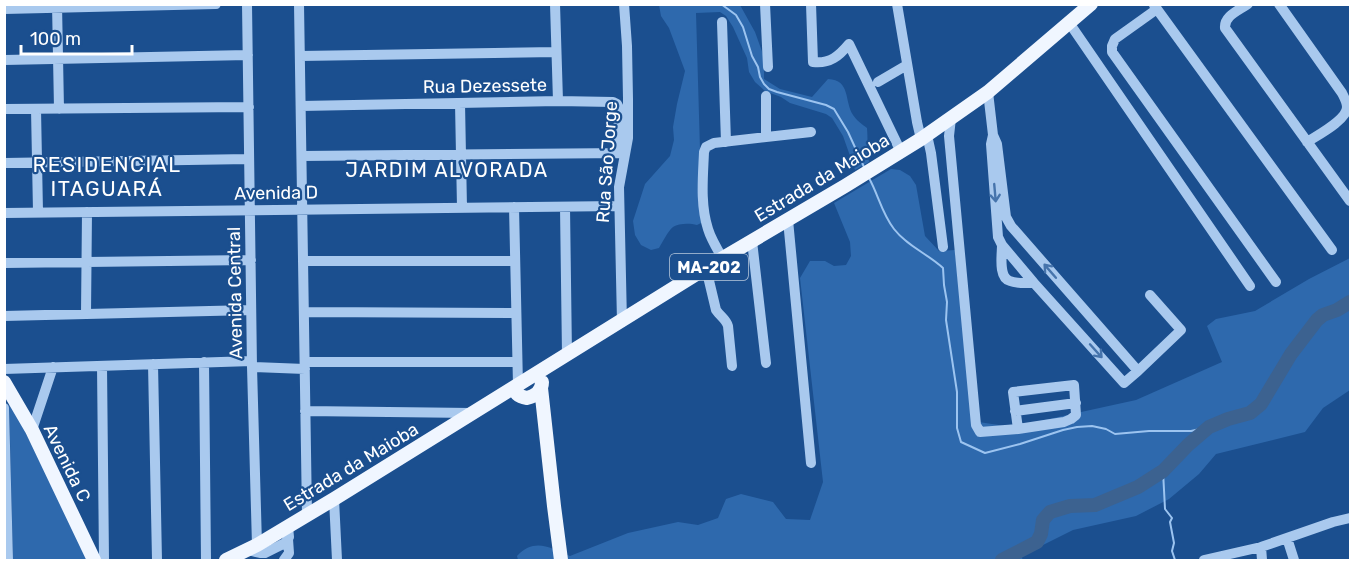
<svg xmlns="http://www.w3.org/2000/svg" width="1355" height="565" font-family="Rubik,sans-serif">
	<rect width="100%" height="100%" fill="#1b4f8f"/>
	<!-- green -->
	<path fill="#2e69ad" d="M 659,5 L 740,5 L 755,32 L 764,57 L 764,79 L 780,89 L 812,97 L 828,79 C 851,80 844,101 853,115 C 857,121 862,124 867,128 C 868,140 867,151 869,162 L 855,170 L 843,136 L 832,118 L 826,114 L 790,103 L 781,97 L 765,91 L 755,82 L 749,72 L 747,58 L 733,27 L 726,16 L 720,12 L 696,13 L 702,218 L 701,223 L 697,225 C 690,223 679,223 673,227 C 668,231 662,243 659,248 L 651,250 L 641,245 L 635,235 L 633,221 L 645,184 L 670,156 L 674,140 L 673,127 L 677,104 L 685,71 L 669,28 L 661,16 Z
		M 891,169 L 900,170 L 910,176 L 916,185 L 925,236 L 939,251 L 955,250 L 972,421 L 1012,427 L 1136,400 L 1222,362 L 1207,326 L 1216,319 L 1255,311 L 1309,279 L 1350,258 L 1350,390 L 1323,408 L 1305,432 L 1216,454 L 1199,474 L 1169,499 L 1136,516 L 1073,530 L 1021,556 L 1023,560 L 518,560 L 517,556 C 535,537 550,548 570,556 L 628,533 L 678,522 L 698,525 L 718,518 L 726,499 L 741,494 L 773,502 L 786,519 L 810,520 L 823,482 L 800,278 L 810,261 L 825,261 L 834,266 L 846,265 L 851,256 L 850,242 L 834,203 Z
		M 9,399 L 88,560 L 13,560 Z"/>
	<g fill="none" stroke-linecap="round" stroke-linejoin="round">
		<!-- stream -->
		<path stroke="#9cc4f0" stroke-width="2" d="M 721,4 L 736,15 L 743,27 L 752,56 L 758,67 L 760,77 L 764,84 L 769,89 L 777,92 L 826,105 L 834,109 L 848,132 L 864,167
			M 869,178 C 878,194 882,214 894,229 C 907,246 928,254 943,268 L 944,285 L 947,302 L 946,320 L 957,392 L 957,428 L 961,442 L 985,453 L 1020,444 L 1063,430 L 1077,427 L 1092,426 L 1106,429 L 1115,434 L 1149,431 L 1191,431 L 1209,427
			M 1163,471 L 1165,509 L 1172,518 L 1170,522 L 1174,543 L 1172,551 L 1175,560"/>
		<!-- river -->
		<path stroke="#3c6290" stroke-width="14" d="M 1002,560 L 1037,542 L 1041,534 L 1043,520 L 1050,512 L 1070,506 L 1095,505 L 1138,487 L 1163,471 L 1188,445 L 1209,427 L 1228,419 L 1250,413 L 1261,404 L 1291,354 L 1317,320 L 1323,315 L 1337,310 L 1350,302"/>
		<!-- minor -->
		<path stroke="#a9c9ee" stroke-width="10" d="M 57,4 L 59,109
			M 247,4 L 252,367 L 257,545
			M 299,4 L 307,515
			M 555,4 L 558,101
			M 765,4 L 768,67
			M 811,4 L 813,62 C 830,64 839,56 849,44 L 901,152
			M 897,4 L 917,122 L 921,139
			M 1248,4 C 1238,11 1224,16 1225,28 L 1350,201
			M 1279,4 L 1342,93 C 1344,97 1347,102 1347,107 C 1347,120 1318,135 1307,142
			M 1154,5 L 1332,250
			M 4,9 L 216,4
			M 1157,9 L 1115,39 L 1112,46 L 1112,52 L 1276,282
			M 722,22 L 726,142
			M 1070,24 L 1250,286
			M 300,56 L 556,52
			M 4,60 L 248,55
			M 878,82 L 907,65
			M 988,92 L 993,135 L 997,144 L 1006,217 L 1011,226 L 1138,371 L 1124,383 L 1034,283 L 1002,245 L 998,237 L 991,144 L 993,135
			M 766,96 L 766,136
			M 460,103 L 462,208
			M 301,106 L 558,101 L 613,102 L 617,104 L 619,108 L 618,138 L 620,147 L 625,153
			M 4,109 L 249,107
			M 36,109 L 38,212
			M 951,118 L 949,136 L 976,425 L 980,432 L 1018,429 L 1064,422 L 1071,419 L 1076,415 L 1074,385 L 1013,392 L 1018,429
			M 927,135 L 931,153 L 943,247
			M 302,156 L 625,153
			M 4,163 L 249,159
			M 514,207 L 518,385
			M 565,207 L 567,355
			M 4,213 L 619,206
			M 788,220 L 811,463
			M 752,241 L 766,363
			M 1002,245 C 1002,255 998,278 1010,281 C 1017,284 1027,283 1034,283
			M 723,259 C 717,249 711,239 708,229 C 700,204 703,177 704,152 L 706,147 L 714,143 L 811,132
			M 303,261 L 515,261
			M 4,263 L 251,260
			M 706,268 L 716,310 C 720,316 726,319 728,326 L 732,366
			M 304,312 L 516,313
			M 86,314 L 87,212
			M 4,316 L 251,310
			M 622,322 L 619,187 L 628,138 L 628,99 L 627,46 L 624,4
			M 204,362 L 206,560
			M 305,362 L 517,362
			M 153,364 L 157,560
			M 102,366 L 104,560
			M 252,367 L 305,369
			M 4,369 L 252,361
			M 1138,371 L 1181,330 L 1150,295
			M 4,408 L 8,560
			M 305,411 L 472,413
			M 1015,411 L 1076,403
			M 32,430 L 53,367
			M 334,499 L 337,560
			M 1287,538 L 1294,560
			M 1261,547 L 1262,560
			M 248,550 L 260,553 L 265,553 L 285,543 L 289,537 L 288,527
			M 284,560 L 289,553 L 288,539
			M 1204,560 L 1261,547 L 1333,522 L 1350,518"/>
		<!-- major -->
		<path stroke="#f0f6ff" stroke-width="14" d="M 4,382 L 32,430 L 94,560
			M 515,387 C 515,394 520,397 527,398 C 536,396 542,391 542,382
			M 541,388 L 554,506 L 561,560
			M 226,560 L 257,545 L 334,499 L 706,268 L 845,186 L 921,139 L 988,92 L 1091,4"/>
	</g>
	<!-- one-way arrows -->
	<defs><path id="oneway-shaft" d="M-6 0H5M1.5-3L5.5 0L1.5 3" fill="none" stroke-width="1.6" stroke-linecap="round" stroke-linejoin="round" transform="scale(1.5)"/></defs>
	<g stroke="#4674ac">
		<use href="#oneway-shaft" transform="translate(995 193) rotate(85)"/>
		<use href="#oneway-shaft" transform="translate(1050 271) rotate(-131)"/>
		<use href="#oneway-shaft" transform="translate(1096 351) rotate(48)"/>
	</g>
	<g text-anchor="middle" dominant-baseline="central" stroke-width="4.5" stroke-linejoin="round" paint-order="stroke">
		<!-- shield labels -->
		<rect fill="#1b4f8f" stroke="#bbcadd" stroke-width="1.5" x="670" y="254" width="78" height="26" rx="4.5"/>
		<g font-size="16" font-weight="bold" fill="#fff">
			<text x="709" y="267">MA-202</text>
		</g>
		<!-- street labels -->
		<g font-size="18" fill="#fff" stroke="#1b4f8f">
			<text transform="translate(485 86) rotate(-1)">Rua Dezessete</text>
			<text transform="translate(607 162) rotate(-86)">Rua São Jorge</text>
			<text transform="translate(822 178) rotate(-31)">Estrada da Maioba</text>
			<text transform="translate(276 193) rotate(-1)">Avenida D</text>
			<text transform="translate(235 293) rotate(-91)">Avenida Central</text>
			<text transform="translate(67 463) rotate(64)">Avenida C</text>
			<text transform="translate(351 467) rotate(-31)">Estrada da Maioba</text>
		</g>
		<!-- neighbourhood labels -->
		<g font-size="20" letter-spacing="1.5" fill="#fff" stroke="#1b4f8f">
			<text x="447" y="170">JARDIM ALVORADA</text>
		</g>
		<!-- quarter labels -->
		<g font-size="21" letter-spacing="1.5" fill="#fff" stroke="#1b4f8f">
			<text x="107" y="164">RESIDENCIAL<tspan x="107" dy="24">ITAGUARÁ</tspan></text>
		</g>
	</g>
	<!-- border -->
	<rect width="1355" height="565" fill="none" stroke="#ffffff" stroke-width="12"/>
	<!-- scale -->
	<path d="M21 45v9h111v-9" fill="none" stroke="#ffffff" stroke-width="3"/>
	<text x="30" y="45" font-size="18" fill="#ffffff" stroke="#1b4f8f" stroke-width="4.5" paint-order="stroke">100 m</text>
</svg>
